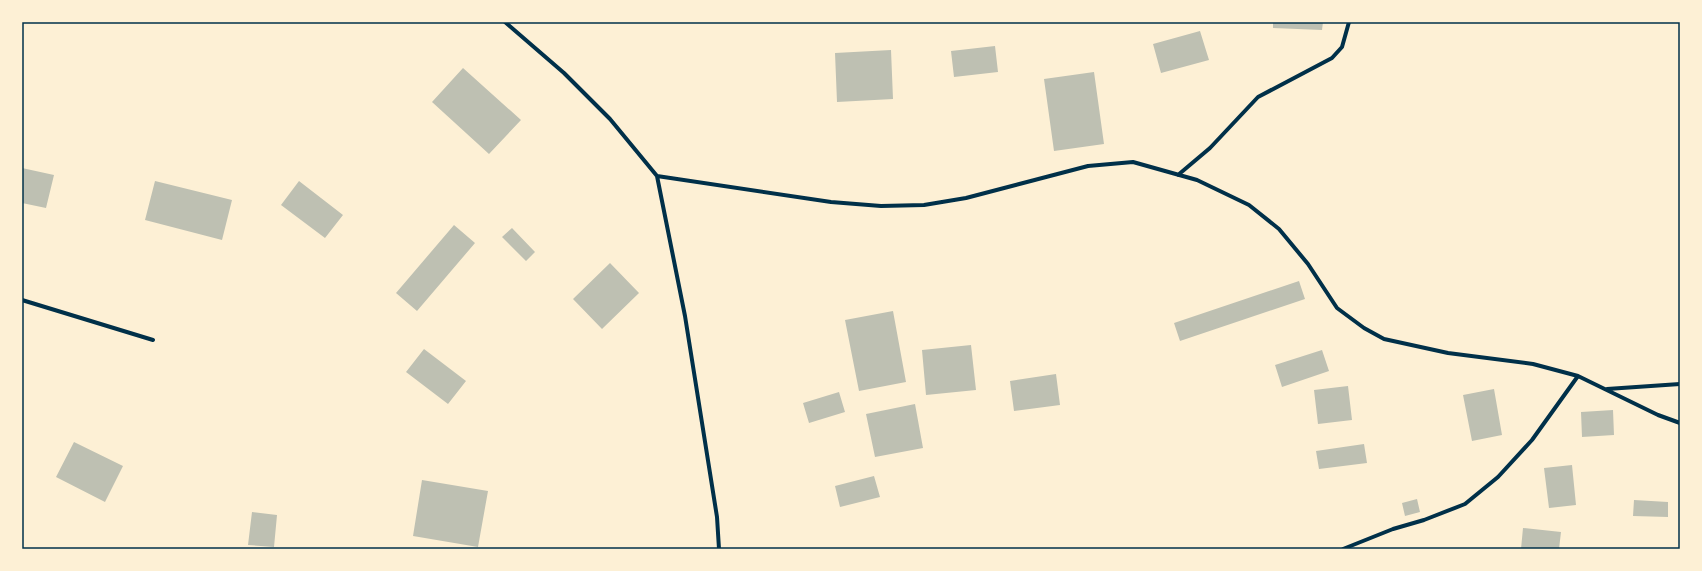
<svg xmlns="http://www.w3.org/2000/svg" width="1702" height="571" font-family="Karla,sans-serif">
	<rect width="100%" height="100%" fill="#fdf0d5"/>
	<!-- building -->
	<path fill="#bec0b2" d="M 1273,22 L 1323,22 L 1322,30 L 1273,28 Z
		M 1200,31 L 1209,60 L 1161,73 L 1153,44 Z
		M 995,46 L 998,72 L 954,77 L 951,51 Z
		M 891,50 L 893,99 L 837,102 L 835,53 Z
		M 463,68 L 521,120 L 489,154 L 432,102 Z
		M 1094,72 L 1104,144 L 1054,151 L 1044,79 Z
		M 22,168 L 54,175 L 46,208 L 22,203 Z
		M 155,181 L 232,200 L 222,240 L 145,220 Z
		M 299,181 L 343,215 L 325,238 L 281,205 Z
		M 454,225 L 475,243 L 417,311 L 396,293 Z
		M 512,228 L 535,252 L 526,261 L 502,237 Z
		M 610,263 L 639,293 L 602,329 L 573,299 Z
		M 1299,281 L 1305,299 L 1180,341 L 1174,323 Z
		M 893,311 L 906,382 L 859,391 L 845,320 Z
		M 971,345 L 976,390 L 926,395 L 922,350 Z
		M 424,349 L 466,381 L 448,404 L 406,372 Z
		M 1322,350 L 1329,371 L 1282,387 L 1275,365 Z
		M 1056,374 L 1060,405 L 1014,411 L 1010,381 Z
		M 1348,386 L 1352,420 L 1318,424 L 1314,390 Z
		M 1494,389 L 1502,435 L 1472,441 L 1463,395 Z
		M 839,392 L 845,412 L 809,423 L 803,403 Z
		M 915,404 L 923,448 L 875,457 L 866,414 Z
		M 1613,410 L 1614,435 L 1582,437 L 1581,412 Z
		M 74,442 L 123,466 L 105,502 L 56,477 Z
		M 1364,444 L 1367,463 L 1319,469 L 1316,451 Z
		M 1572,465 L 1576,505 L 1549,508 L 1544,468 Z
		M 874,476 L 880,497 L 840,507 L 835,486 Z
		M 422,480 L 488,491 L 478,547 L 413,536 Z
		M 1417,499 L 1420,512 L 1405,516 L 1402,503 Z
		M 1634,500 L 1668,502 L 1668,517 L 1633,516 Z
		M 252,512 L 277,515 L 274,547 L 248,545 Z
		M 1523,528 L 1561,532 L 1559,549 L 1521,549 Z"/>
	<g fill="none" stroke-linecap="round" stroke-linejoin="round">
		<!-- minor -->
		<path stroke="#003049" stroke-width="4" d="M 505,22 L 564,73 L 610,119 L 657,176 L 685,316 L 717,517 L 719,549
			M 1178,175 L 1210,148 L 1258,97 L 1332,58 L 1342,47 L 1349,22
			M 657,176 L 831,202 L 881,206 L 924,205 L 966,198 L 1088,166 L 1133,162 L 1197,180 L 1249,205 L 1279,229 L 1308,264 L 1337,308 L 1364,328 L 1384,339 L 1448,353 L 1533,364 L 1578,376 L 1658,415 L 1680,423
			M 22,300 L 153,340
			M 1607,389 L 1680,384
			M 1343,549 L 1393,529 L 1424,520 L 1465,504 L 1498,477 L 1532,440 L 1578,376"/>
	</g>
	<!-- border -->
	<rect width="1702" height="571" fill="none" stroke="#fdf0d5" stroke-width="46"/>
	<rect x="23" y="23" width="1656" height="525" fill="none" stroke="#003049" stroke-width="1.5"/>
</svg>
